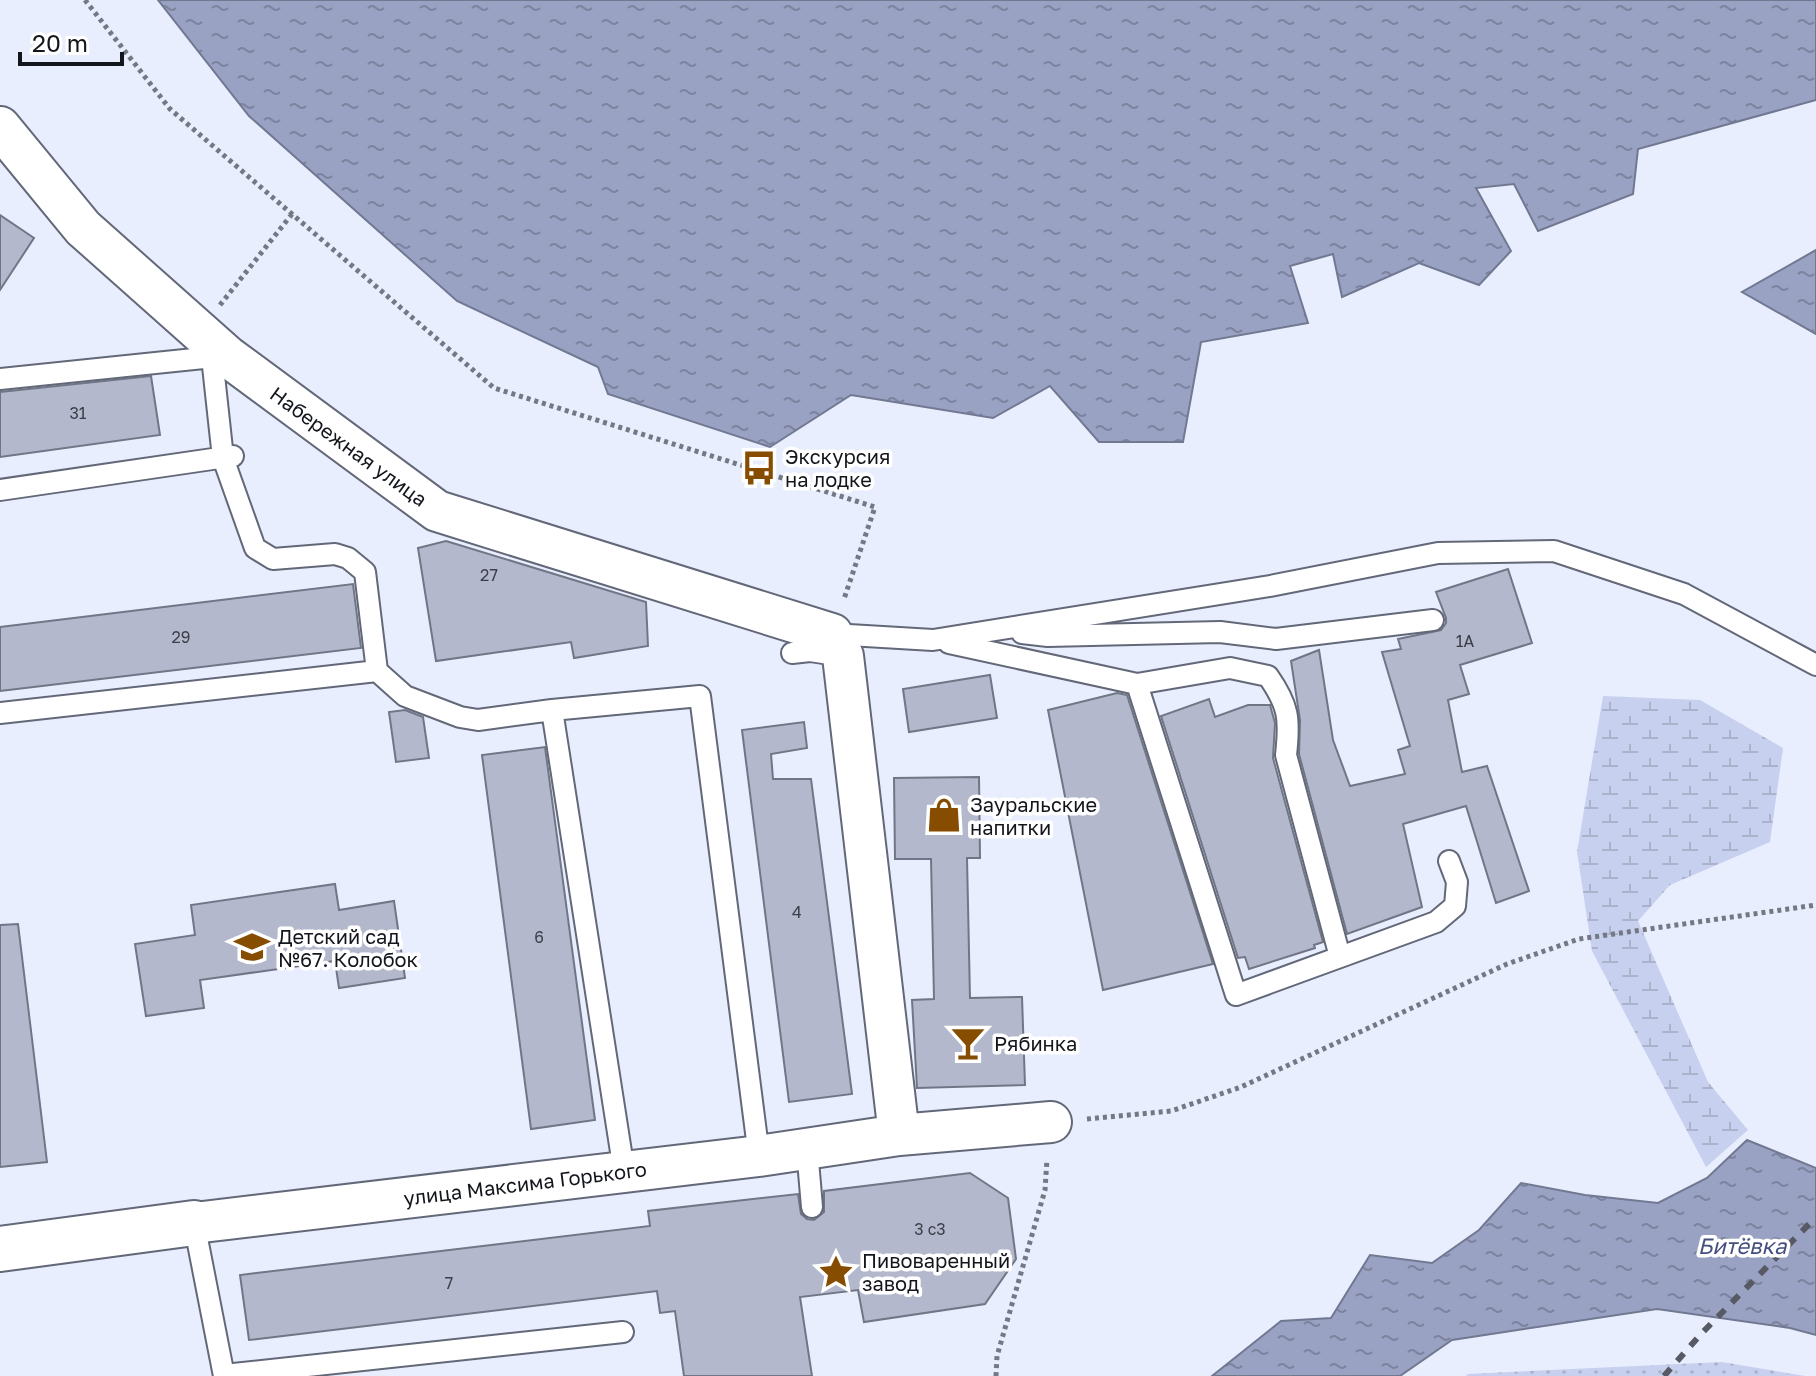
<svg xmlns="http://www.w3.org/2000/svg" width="1816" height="1376" font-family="'Golos Text',sans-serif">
	<defs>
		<pattern id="wetland-marsh" width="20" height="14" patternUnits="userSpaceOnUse" patternTransform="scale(2)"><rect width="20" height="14" fill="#c7d0ee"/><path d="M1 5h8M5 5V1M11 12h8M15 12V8" fill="none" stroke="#aab2cc"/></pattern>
		<pattern id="park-dots" width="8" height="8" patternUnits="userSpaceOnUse" patternTransform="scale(2)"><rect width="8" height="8" fill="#c7d0ee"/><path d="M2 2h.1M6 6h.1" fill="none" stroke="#aab2cc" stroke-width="1.8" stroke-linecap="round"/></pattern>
		<pattern id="water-ripples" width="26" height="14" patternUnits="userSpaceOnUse" patternTransform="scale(2)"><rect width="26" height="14" fill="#99a2c3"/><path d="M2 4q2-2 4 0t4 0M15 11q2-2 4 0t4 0" fill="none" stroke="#7c839e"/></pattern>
	</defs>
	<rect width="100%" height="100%" fill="#e9eefe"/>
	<!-- wetland -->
	<path fill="url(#wetland-marsh)" d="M 1603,696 L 1700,700 L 1783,748 L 1770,842 L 1670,885 L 1638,921 L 1708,1082 L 1748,1130 L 1706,1167 L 1592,951 L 1577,852 Z"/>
	<!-- park -->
	<path fill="url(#park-dots)" d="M 1722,1362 L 1805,1376 L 1466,1376 L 1468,1374 Z"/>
	<!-- water -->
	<path fill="url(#water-ripples)" stroke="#717891" stroke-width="2" d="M 158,0 L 1816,0 L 1816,100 L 1638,149 L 1633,194 L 1538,231 L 1514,184 L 1476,188 L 1511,251 L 1479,285 L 1419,263 L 1342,297 L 1333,254 L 1290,266 L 1308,323 L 1201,342 L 1183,442 L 1099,442 L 1050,386 L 993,418 L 851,395 L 770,447 L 608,394 L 598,367 L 457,301 L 249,116 Z
		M 1816,250 L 1816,334 L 1742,292 Z
		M 1747,1140 L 1816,1168 L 1816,1335 L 1790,1328 L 1657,1309 L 1452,1340 L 1400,1376 L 1212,1376 L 1281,1321 L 1331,1318 L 1370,1255 L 1432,1263 L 1479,1230 L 1521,1183 L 1585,1195 L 1658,1203 L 1707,1178 Z"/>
	<!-- building -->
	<path fill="#b3b8cc" stroke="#717687" stroke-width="2" d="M 0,215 L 34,238 L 0,290 Z
		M 151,376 L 160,435 L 0,457 L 0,392 Z
		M 446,541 L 646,602 L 648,646 L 574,658 L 571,642 L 436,661 L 418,548 Z
		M 1508,569 L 1532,643 L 1460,665 L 1469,694 L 1448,700 L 1462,772 L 1487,766 L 1529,891 L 1496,903 L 1466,806 L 1403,824 L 1422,907 L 1347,934 L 1299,754 L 1300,720 L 1291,661 L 1319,650 L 1333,740 L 1350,786 L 1405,774 L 1398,750 L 1410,746 L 1382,652 L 1401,649 L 1398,639 L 1441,630 L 1446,623 L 1446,618 L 1436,592 Z
		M 353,584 L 361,648 L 0,691 L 0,627 Z
		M 990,675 L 997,718 L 909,732 L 903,689 Z
		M 1117,693 L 1127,695 L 1213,964 L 1103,990 L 1048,710 Z
		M 1209,699 L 1215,717 L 1248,705 L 1270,705 L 1275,723 L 1273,758 L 1323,942 L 1314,945 L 1315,948 L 1249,969 L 1245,957 L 1238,958 L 1161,716 Z
		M 405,710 L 423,717 L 429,758 L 396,762 L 389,712 Z
		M 804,722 L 807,748 L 771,754 L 773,779 L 811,779 L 852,1094 L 789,1102 L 742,730 Z
		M 545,747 L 595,1120 L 531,1129 L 482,755 Z
		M 979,777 L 980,858 L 967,858 L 970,998 L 1022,997 L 1025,1085 L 917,1088 L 912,1000 L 934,999 L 931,859 L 895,859 L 894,778 Z
		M 335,884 L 339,910 L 394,901 L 405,978 L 339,988 L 335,961 L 200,980 L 204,1008 L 146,1016 L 135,944 L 195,935 L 191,905 Z
		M 18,924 L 47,1162 L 0,1167 L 0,925 Z
		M 970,1173 L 1008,1198 L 1016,1259 L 985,1304 L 864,1322 L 858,1290 L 800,1297 L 812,1376 L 684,1376 L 675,1311 L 660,1313 L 657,1291 L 249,1340 L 240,1275 L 650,1226 L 648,1211 L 798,1194 L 801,1214 L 807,1219 L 814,1220 L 824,1212 L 824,1191 Z"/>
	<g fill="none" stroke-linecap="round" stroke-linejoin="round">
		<!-- service casing -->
		<g stroke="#636879" stroke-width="24">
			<path id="service" d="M 0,379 L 223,356
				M 0,490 L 233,456
				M 1022,633 L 1048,636 L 1220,632 L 1276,639 L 1433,620
				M 832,634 L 933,640 L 1270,586 L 1438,553 L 1554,551 L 1684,594 L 1816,665
				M 949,643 L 1137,684 L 1236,995 L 1436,922 L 1455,906 L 1457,882 L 1449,861
				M 792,653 L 810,651 L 843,656
				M 377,671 L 405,696 L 460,717 L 478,720 L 552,710
				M 1137,684 L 1230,668 L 1268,676 C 1289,706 1290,719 1286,755 L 1340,957
				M 0,713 L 377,671 L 365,572 L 348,558 L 335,554 L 273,559 L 255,548 L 223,458 L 212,357
				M 807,1149 L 812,1207
				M 624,1171 L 552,710 L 700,696 L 759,1156
				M 194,1223 L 224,1376
				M 224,1375 L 623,1332"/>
		</g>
		<!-- minor casing -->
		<g stroke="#636879" stroke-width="44">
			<path id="minor" d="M 0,127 L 83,228 L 227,356 L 437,511 L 832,634 L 843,656 L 899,1135
				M 194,1223 L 759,1156 L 899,1135 L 1051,1122"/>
		</g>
		<!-- tertiary casing -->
		<g stroke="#636879" stroke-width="48">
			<path id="tertiary" d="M 0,1249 L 194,1223"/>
		</g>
		<!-- path -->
		<path stroke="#747883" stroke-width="5" stroke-dasharray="4 4" stroke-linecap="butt" d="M 85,0 L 170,109 L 494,388 L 875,507 L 844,599
			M 220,305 L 292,214
			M 1087,1119 L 1171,1111 L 1241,1087 L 1507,964 L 1579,939 L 1816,905
			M 996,1376 L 997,1356 L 1045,1190 L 1047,1159"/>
		<!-- service -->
		<use href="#service" stroke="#fff" stroke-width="20"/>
		<!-- minor -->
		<use href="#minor" stroke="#fff" stroke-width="40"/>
		<!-- tertiary -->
		<use href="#tertiary" stroke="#fff" stroke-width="44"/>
		<!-- rail -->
		<path stroke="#575a64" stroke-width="6" stroke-dasharray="10 10" stroke-linecap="butt" d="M 1664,1376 L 1700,1335 L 1816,1217"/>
	</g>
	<!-- icons -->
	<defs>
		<g id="bus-bare" transform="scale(2.76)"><path d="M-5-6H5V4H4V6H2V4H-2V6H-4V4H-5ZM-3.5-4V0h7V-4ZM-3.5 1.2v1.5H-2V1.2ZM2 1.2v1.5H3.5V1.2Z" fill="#864d01" stroke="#fff" stroke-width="2.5" paint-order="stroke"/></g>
		<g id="shop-bare" transform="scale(2.76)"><path d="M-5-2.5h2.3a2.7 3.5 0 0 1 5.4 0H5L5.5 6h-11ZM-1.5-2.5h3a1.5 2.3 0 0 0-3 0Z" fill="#864d01" stroke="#fff" stroke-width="2.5" paint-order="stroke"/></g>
		<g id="school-bare" transform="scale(2.76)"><path d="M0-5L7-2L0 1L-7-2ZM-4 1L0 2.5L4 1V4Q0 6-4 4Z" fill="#864d01" stroke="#fff" stroke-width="2.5" paint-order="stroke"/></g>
		<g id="bar-bare" transform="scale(2.76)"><path d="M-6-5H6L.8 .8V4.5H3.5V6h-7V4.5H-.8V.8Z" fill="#864d01" stroke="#fff" stroke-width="2.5" paint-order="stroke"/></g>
		<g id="sight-bare" transform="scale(2.76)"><path d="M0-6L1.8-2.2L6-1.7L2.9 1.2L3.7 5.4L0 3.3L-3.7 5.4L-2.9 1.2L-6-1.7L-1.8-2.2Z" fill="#864d01" stroke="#fff" stroke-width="2.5" paint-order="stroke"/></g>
	</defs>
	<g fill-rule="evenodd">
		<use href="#bus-bare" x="759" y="468"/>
		<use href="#shop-bare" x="944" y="815"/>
		<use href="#school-bare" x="252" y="947"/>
		<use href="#bar-bare" x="968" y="1043"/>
		<use href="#sight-bare" x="836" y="1272"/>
	</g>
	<g text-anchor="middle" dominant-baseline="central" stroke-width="7" stroke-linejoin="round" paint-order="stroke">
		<!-- number labels -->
		<g font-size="16" fill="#3c3e49">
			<text x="78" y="413">31</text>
			<text x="489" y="575">27</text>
			<text x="181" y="637">29</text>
			<text x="1465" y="641">1А</text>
			<text x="797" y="912">4</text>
			<text x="539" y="937">6</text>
			<text x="930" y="1229">3 с3</text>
			<text x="449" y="1283">7</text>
		</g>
		<!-- street labels -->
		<g font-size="20" fill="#14161d" stroke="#fff">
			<text transform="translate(349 446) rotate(36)">Набережная улица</text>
			<text transform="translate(525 1183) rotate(-7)">улица Максима Горького</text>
		</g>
		<!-- poi labels -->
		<g font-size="20" fill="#14161d" stroke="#fff" text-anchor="start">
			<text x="785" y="456">Экскурсия<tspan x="785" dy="23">на лодке</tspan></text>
			<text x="970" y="804">Зауральские<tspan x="970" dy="23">напитки</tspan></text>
			<text x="278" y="936">Детский сад<tspan x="278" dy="23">№67. Колобок</tspan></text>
			<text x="994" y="1043">Рябинка</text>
			<text x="862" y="1260">Пивоваренный<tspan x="862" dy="23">завод</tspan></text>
		</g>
		<!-- water labels -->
		<g font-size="22" font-style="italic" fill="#465080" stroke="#fff">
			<text x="1742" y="1245">Битёвка</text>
		</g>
	</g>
	<!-- scale -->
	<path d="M20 52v12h102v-12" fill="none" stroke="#14161d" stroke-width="4"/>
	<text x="32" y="52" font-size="24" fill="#14161d" stroke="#ffffff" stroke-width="6" paint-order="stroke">20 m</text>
</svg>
